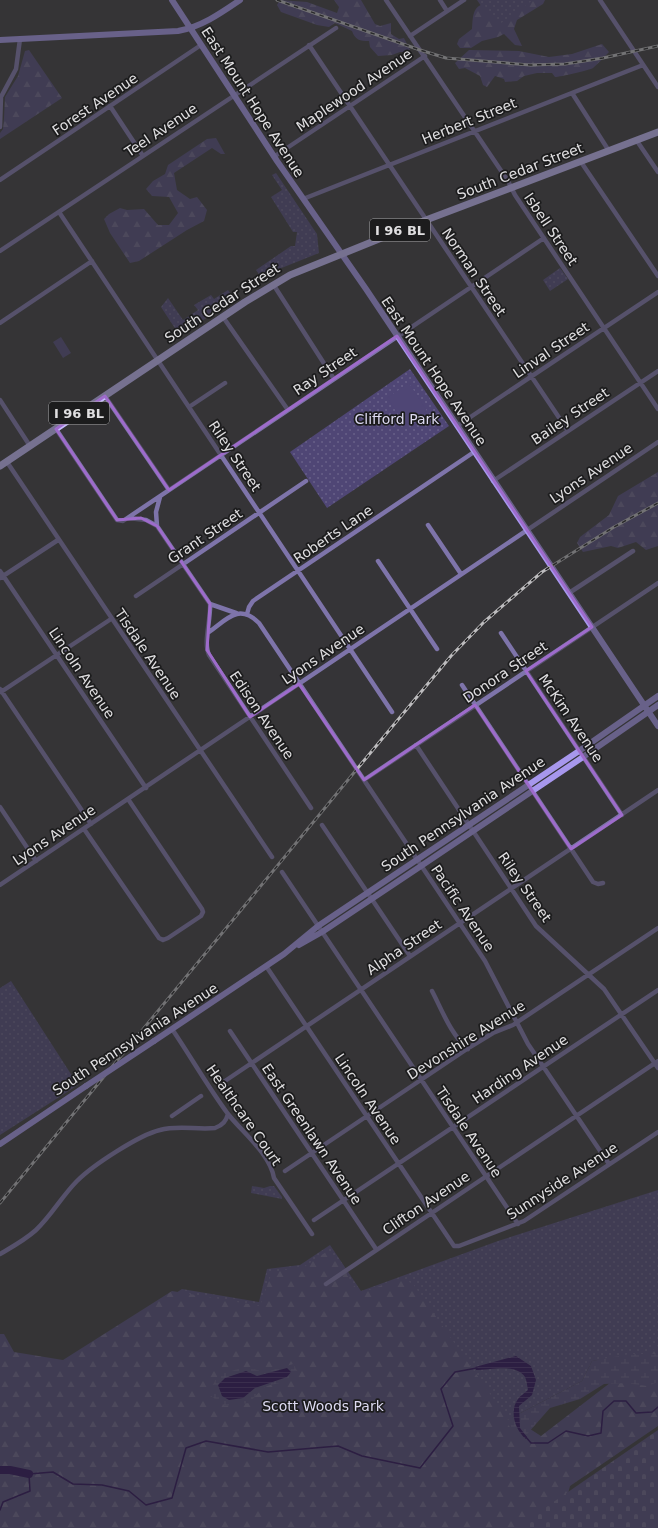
<svg xmlns="http://www.w3.org/2000/svg" width="658" height="1528" font-family="'DejaVu Sans',sans-serif">
	<defs>
		<pattern id="green-dots" width="8" height="8" patternUnits="userSpaceOnUse"><rect width="8" height="8" fill="#4f4675"/><path d="M2 2h.1M6 6h.1" fill="none" stroke="#686088" stroke-width="1.8" stroke-linecap="round"/></pattern>
		<pattern id="forest-firs" width="22" height="20" patternUnits="userSpaceOnUse"><rect width="22" height="20" fill="#4f4675"/><path d="M5 1l3.5 6h-7zM16 11l3.5 6h-7z" fill="#686088"/></pattern>
		<pattern id="wetland-marsh" width="20" height="14" patternUnits="userSpaceOnUse"><rect width="20" height="14" fill="#4f4675"/><path d="M1 5h8M5 5V1M11 12h8M15 12V8" fill="none" stroke="#686088"/></pattern>
		<pattern id="cemetery-stones" width="16" height="16" patternUnits="userSpaceOnUse"><rect width="16" height="16" fill="#4f4675"/><path d="M2 7V4a2 2 0 0 1 4 0v3zM10 15v-3a2 2 0 0 1 4 0v3z" fill="#686088"/></pattern>
		<pattern id="water-rules" width="6" height="5" patternUnits="userSpaceOnUse"><rect width="6" height="5" fill="#220350"/><path d="M0 2.5h6" fill="none" stroke="#422769"/></pattern>
	</defs>
	<rect width="100%" height="100%" fill="#353437"/>
	<!-- green -->
	<path fill="url(#green-dots)" d="M 477,0 L 539,0 L 497,29 Z
		M 276,173 L 317,234 L 319,253 L 279,269 L 263,280 L 256,270 L 291,246 L 295,246 L 297,232 L 293,232 L 271,197 L 282,190 L 272,175 Z
		M 560,268 L 568,279 L 550,291 L 543,280 Z
		M 228,290 L 234,299 L 180,336 L 161,307 L 168,298 L 183,320 L 198,310 L 194,305 L 211,295 L 214,299 Z
		M 410,369 L 449,426 L 327,508 L 290,452 Z
		M 11,981 L 78,1085 L 0,1135 L 0,988 Z
		M 252,1186 L 264,1188 L 270,1186 L 274,1186 L 282,1197 L 282,1199 L 251,1193 Z
		M 658,1190 L 658,1354 L 592,1361 L 582,1381 L 505,1421 L 0,1528 L 0,1336 L 9,1355 L 63,1366 L 182,1289 L 259,1302 L 267,1269 L 300,1265 L 330,1245 L 361,1291 L 498,1241 Z"/>
	<!-- forest -->
	<path fill="url(#forest-firs)" d="M 280,0 L 307,2 L 337,13 L 339,7 L 334,0 L 361,0 L 375,24 L 380,26 L 391,23 L 391,34 L 399,39 L 404,38 L 410,50 L 409,52 L 400,52 L 392,55 L 378,56 L 370,47 L 369,41 C 360,41 355,40 352,31 L 335,23 L 329,27 L 317,25 L 281,12 L 277,5 Z
		M 533,0 L 545,0 L 543,4 L 517,20 L 514,29 L 522,46 L 515,45 L 504,34 L 498,37 L 482,41 L 471,48 L 460,48 L 457,44 L 459,39 L 472,29 C 473,18 472,8 483,4 L 501,23 Z
		M 602,44 L 609,52 C 604,57 599,63 593,68 C 590,70 560,77 555,77 L 552,73 L 537,73 L 524,76 L 517,81 L 505,82 L 504,79 L 495,76 L 487,87 L 483,85 L 480,76 L 465,68 L 459,69 L 455,63 L 469,50 L 519,51 L 549,57 L 572,54 Z
		M 29,50 L 62,98 L 0,139 L 0,133 L 3,129 L 4,118 L 5,97 L 18,76 L 25,51 Z
		M 216,138 L 225,154 L 221,154 L 212,148 L 174,173 L 177,190 L 190,199 L 197,197 L 207,210 L 204,221 L 187,230 L 139,261 L 130,263 L 110,233 L 104,219 L 109,214 L 120,208 L 127,210 L 144,209 L 158,225 L 169,225 L 178,213 L 169,197 L 152,196 L 146,189 L 153,181 L 165,174 L 168,165 L 207,139 Z
		M 658,472 L 658,546 L 646,550 L 636,542 L 618,548 L 611,546 L 583,552 L 577,543 L 580,537 L 609,515 L 618,496 Z
		M 326,1252 L 331,1252 L 358,1291 L 364,1292 L 401,1278 L 413,1284 L 502,1411 L 541,1436 L 658,1346 L 658,1426 L 570,1486 L 559,1528 L 0,1528 L 0,1334 L 4,1334 L 14,1352 L 63,1360 L 172,1291 L 260,1306 L 272,1272 L 304,1267 Z"/>
	<!-- wetland -->
	<path fill="url(#wetland-marsh)" d="M 630,1354 L 658,1354 L 658,1382 L 647,1386 L 626,1383 L 604,1384 L 580,1399 L 550,1408 L 521,1441 L 505,1421 L 582,1381 L 592,1361 Z
		M 293,1364 L 298,1372 L 290,1381 L 270,1385 L 263,1388 L 249,1403 L 225,1406 L 208,1394 L 218,1375 L 245,1367 L 261,1371 L 270,1371 Z"/>
	<!-- cemetery -->
	<path fill="url(#cemetery-stones)" d="M 658,1430 L 658,1528 L 526,1528 L 523,1523 Z"/>
	<!-- pitch -->
	<path fill="#4f4675" d="M 61,337 L 71,353 L 63,358 L 53,342 Z
		M 409,383 L 427,411 L 406,425 L 387,398 Z"/>
	<!-- water -->
	<path fill="url(#water-rules)" d="M 516,1356 L 531,1366 L 536,1380 L 532,1395 L 519,1406 L 520,1428 L 527,1437 L 526,1439 C 515,1430 509,1411 518,1399 C 521,1395 525,1393 528,1390 C 527,1386 527,1381 525,1377 C 516,1363 490,1370 476,1370 L 475,1367 Z
		M 287,1368 L 291,1372 L 287,1377 L 255,1388 L 243,1398 L 229,1400 L 222,1396 L 218,1385 L 225,1378 L 246,1371 L 257,1376 Z"/>
	<g fill="none" stroke-linecap="round" stroke-linejoin="round">
		<!-- stream -->
		<path stroke="#220350" stroke-width="1.5" d="M 525,1436 L 531,1443 L 548,1443 L 566,1431 L 588,1436 L 601,1433 L 603,1411 L 614,1401 L 626,1401 L 636,1413 L 652,1412 L 658,1407
			M 0,1510 L 3,1502 L 30,1491 L 29,1474 L 53,1472 L 73,1484 L 102,1485 L 129,1491 L 146,1505 L 172,1498 L 186,1448 L 206,1441 L 268,1452 L 338,1446 L 362,1456 L 420,1468 L 453,1426 L 441,1389 L 455,1372 L 477,1368"/>
		<!-- river -->
		<path stroke="#220350" stroke-width="8" d="M 0,1470 L 10,1470 L 29,1474"/>
		<!-- street -->
		<path stroke="#7e74aa" stroke-width="4.5" d="M 386,0 L 508,181 L 515,195 L 658,409
			M 440,0 L 447,11
			M 600,0 L 658,87
			M 410,36 L 464,0
			M 309,45 L 568,431
			M 572,93 L 609,151
			M 110,106 L 143,156
			M 0,127 L 1,97 L 16,69 L 20,39
			M 637,141 L 658,172
			M 275,156 L 425,56
			M 581,162 L 658,276
			M 0,180 L 201,45
			M 303,199 L 643,65
			M 59,212 L 392,712
			M 0,251 L 336,28
			M 273,284 L 334,379
			M 223,317 L 288,410
			M 0,323 L 92,261
			M 105,396 L 169,490
			M 0,400 L 30,446
			M 189,407 L 225,383
			M 457,426 L 658,292
			M 56,429 L 117,520 L 123,521 L 544,238
			M 7,462 L 272,857
			M 493,481 L 658,371
			M 160,497 L 156,512 L 157,526 L 210,604 L 236,613
			M 128,518 L 146,520 L 157,526
			M 428,525 L 461,574
			M 378,561 L 437,649
			M 0,571 L 146,788
			M 0,578 L 58,540
			M 569,593 L 633,551
			M 136,596 L 306,481
			M 210,604 C 211,620 203,642 209,655 L 311,808
			M 247,614 L 249,607 L 253,601 L 474,452
			M 209,632 C 227,619 239,603 259,623 L 485,961 L 528,1044 L 609,1164
			M 501,633 L 622,815
			M 462,685 L 593,882 L 598,884 L 603,883
			M 0,689 L 91,824
			M 1,692 L 111,619
			M 416,745 L 536,926 L 604,989 L 658,1068
			M 364,780 L 658,583
			M 0,807 L 36,861
			M 322,825 L 410,956
			M 84,829 L 159,938 L 163,940 L 168,938 L 201,916 L 203,912 L 202,909 L 128,799
			M 282,872 L 518,1224
			M 0,885 L 658,442
			M 266,966 L 454,1246 L 459,1246 L 524,1221 L 658,1132
			M 432,991 C 442,1010 451,1035 468,1049
			M 172,1029 C 191,1057 208,1087 228,1114 C 243,1133 270,1154 274,1178 L 312,1234
			M 230,1031 L 376,1249
			M 222,1083 L 658,790
			M 172,1116 L 201,1096
			M 285,1171 L 470,1047 L 493,1033 L 513,1025 L 658,928
			M 314,1220 L 658,990
			M 0,1254 C 12,1247 25,1240 36,1230 C 51,1216 62,1196 77,1181 C 93,1165 139,1135 160,1130 C 178,1125 197,1130 215,1128 C 223,1125 226,1121 228,1114
			M 326,1284 L 658,1061"/>
		<!-- secondary -->
		<path stroke="#a797ed" stroke-width="6" d="M 172,0 L 277,161 L 366,289 L 658,726
			M 0,40 L 178,31 C 201,27 221,13 240,0
			M 299,945 L 322,932 L 418,868 L 583,757 L 658,705
			M 154,1041 L 284,954 L 318,926 L 579,751 L 658,696
			M 0,1144 L 86,1086"/>
		<!-- primary -->
		<path stroke="#c5bafd" stroke-width="7" d="M 0,466 L 245,302 L 290,275 L 426,220 L 658,132"/>
		<!-- rail casing -->
		<g stroke="#bdbcbe" stroke-width="3">
			<path id="rail" d="M 277,0 L 420,50 L 446,58 L 530,65 L 565,64 L 603,58 L 658,46
				M 0,1203 L 357,769 L 451,656 L 484,622 L 542,572 L 614,527 L 658,503"/>
		</g>
		<!-- rail -->
		<use href="#rail" stroke="#1c1c1d" stroke-width="1.5" stroke-dasharray="4.5" stroke-linecap="butt"/>
		<!-- secondary-bridge -->
		<path stroke="#a797ed" stroke-width="6" d="M 86,1086 L 154,1041"/>
	</g>
	<!-- marked area -->
	<path d="M0 0H658V1528H0ZM 397,336 L 592,627 L 526,671 L 622,815 L 571,849 L 475,705 L 364,780 L 299,684 L 250,717 L 207,650 L 210,604 L 157,526 L 141,518 L 117,520 L 56,429 L 105,396 L 169,490 Z" fill="#353437" fill-opacity=".55" fill-rule="evenodd"/>
	<path fill="none" stroke="#9e6bcb" stroke-width="3" stroke-linejoin="round" d="M 397,336 L 592,627 L 526,671 L 622,815 L 571,849 L 475,705 L 364,780 L 299,684 L 250,717 L 207,650 L 210,604 L 157,526 L 141,518 L 117,520 L 56,429 L 105,396 L 169,490 Z"/>
	<g text-anchor="middle" dominant-baseline="central" stroke-width="3.5" stroke-linejoin="round" paint-order="stroke">
		<!-- shield labels -->
		<g fill="#1c1c1d" stroke="#a5a4a6" stroke-width="1">
			<rect x="370" y="219" width="60" height="22" rx="3"/>
			<rect x="49" y="402" width="60" height="22" rx="3"/>
		</g>
		<g font-size="13" font-weight="bold" fill="#e0dfe1">
			<text x="400" y="230">I 96 BL</text>
			<text x="79" y="413">I 96 BL</text>
		</g>
		<!-- street labels -->
		<g font-size="14" fill="#e0dfe1" stroke="#1c1c1d">
			<text transform="translate(354 90) rotate(-34)">Maplewood Avenue</text>
			<text transform="translate(253 102) rotate(57)">East Mount Hope Avenue</text>
			<text transform="translate(95 104) rotate(-34)">Forest Avenue</text>
			<text transform="translate(469 121) rotate(-22)">Herbert Street</text>
			<text transform="translate(161 130) rotate(-34)">Teel Avenue</text>
			<text transform="translate(520 171) rotate(-21)">South Cedar Street</text>
			<text transform="translate(551 229) rotate(56)">Isbell Street</text>
			<text transform="translate(474 272) rotate(56)">Norman Street</text>
			<text transform="translate(222 303) rotate(-33)">South Cedar Street</text>
			<text transform="translate(551 350) rotate(-34)">Linval Street</text>
			<text transform="translate(325 371) rotate(-34)">Ray Street</text>
			<text transform="translate(434 371) rotate(56)">East Mount Hope Avenue</text>
			<text transform="translate(570 416) rotate(-34)">Bailey Street</text>
			<text transform="translate(235 456) rotate(56)">Riley Street</text>
			<text transform="translate(591 473) rotate(-34)">Lyons Avenue</text>
			<text transform="translate(333 534) rotate(-34)">Roberts Lane</text>
			<text transform="translate(205 536) rotate(-34)">Grant Street</text>
			<text transform="translate(148 654) rotate(56)">Tisdale Avenue</text>
			<text transform="translate(323 654) rotate(-34)">Lyons Avenue</text>
			<text transform="translate(505 672) rotate(-34)">Donora Street</text>
			<text transform="translate(82 673) rotate(56)">Lincoln Avenue</text>
			<text transform="translate(262 715) rotate(56)">Edison Avenue</text>
			<text transform="translate(571 718) rotate(56)">McKim Avenue</text>
			<text transform="translate(463 814) rotate(-34)">South Pennsylvania Avenue</text>
			<text transform="translate(54 835) rotate(-34)">Lyons Avenue</text>
			<text transform="translate(525 887) rotate(55)">Riley Street</text>
			<text transform="translate(463 908) rotate(56)">Pacific Avenue</text>
			<text transform="translate(404 947) rotate(-34)">Alpha Street</text>
			<text transform="translate(135 1039) rotate(-33)">South Pennsylvania Avenue</text>
			<text transform="translate(466 1040) rotate(-32)">Devonshire Avenue</text>
			<text transform="translate(520 1069) rotate(-34)">Harding Avenue</text>
			<text transform="translate(368 1099) rotate(56)">Lincoln Avenue</text>
			<text transform="translate(244 1115) rotate(55)">Healthcare Court</text>
			<text transform="translate(469 1132) rotate(56)">Tisdale Avenue</text>
			<text transform="translate(312 1134) rotate(56)">East Greenlawn Avenue</text>
			<text transform="translate(562 1181) rotate(-33)">Sunnyside Avenue</text>
			<text transform="translate(426 1203) rotate(-34)">Clifton Avenue</text>
		</g>
		<!-- park labels -->
		<g font-size="14" fill="#dddaf1" stroke="#1c1c1d">
			<text x="397" y="419">Clifford Park</text>
			<text x="323" y="1406">Scott Woods Park</text>
		</g>
	</g>
</svg>
